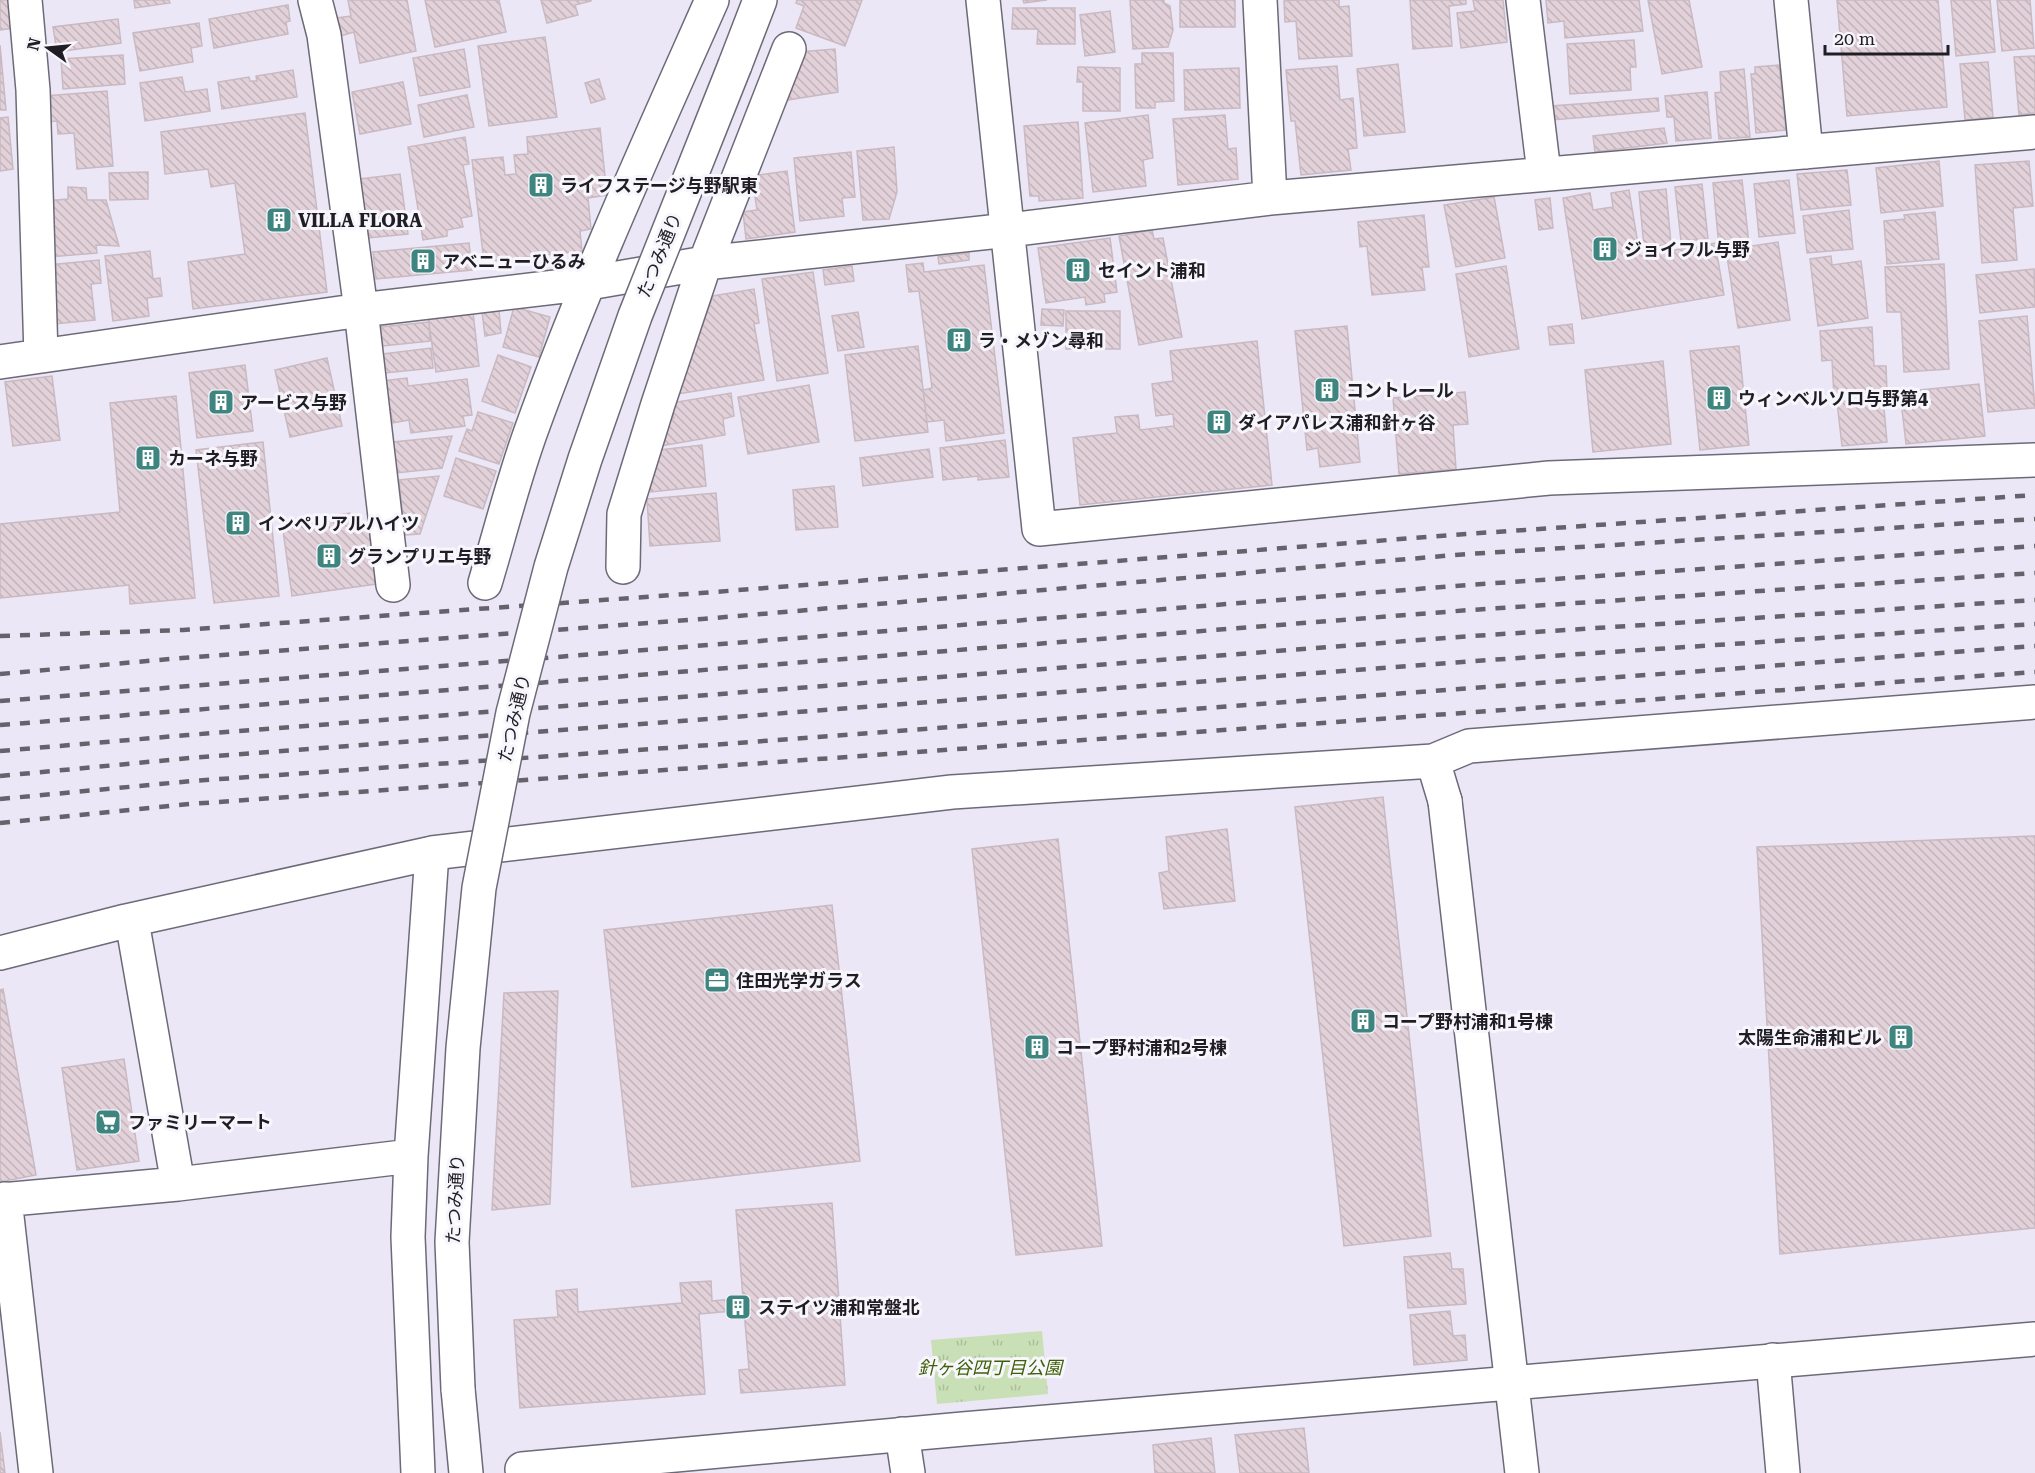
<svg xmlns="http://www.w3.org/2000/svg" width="2035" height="1473" font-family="'Roboto Serif','Noto Sans JP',serif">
	<defs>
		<pattern id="grass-tufts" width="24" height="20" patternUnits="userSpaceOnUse" patternTransform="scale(1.5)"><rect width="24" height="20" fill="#c9dfb5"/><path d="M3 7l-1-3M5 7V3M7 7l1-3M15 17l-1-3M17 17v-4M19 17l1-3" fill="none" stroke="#acbf9c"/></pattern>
		<pattern id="building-back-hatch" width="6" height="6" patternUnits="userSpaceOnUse" patternTransform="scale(1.5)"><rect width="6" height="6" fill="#e2d1d9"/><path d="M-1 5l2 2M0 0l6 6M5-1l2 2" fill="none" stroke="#c2b3ba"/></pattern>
	</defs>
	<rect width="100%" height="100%" fill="#ebe7f7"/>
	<!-- grass -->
	<path fill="url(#grass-tufts)" d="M 1042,1331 L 1048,1394 L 937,1404 L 931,1340 Z"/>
	<!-- building -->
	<path fill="url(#building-back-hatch)" stroke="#c9b9c1" stroke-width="1.5" d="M 0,0 L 11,0 L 14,28 L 0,30 Z
		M 134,0 L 169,0 L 170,3 L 135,8 Z
		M 348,0 L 407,0 L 416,51 L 360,63 L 354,32 L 340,36 L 337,18 L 351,16 Z
		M 425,0 L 499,0 L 506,32 L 435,47 Z
		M 541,0 L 591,0 L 591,1 L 575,5 L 578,15 L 547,23 Z
		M 797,0 L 862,0 L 845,46 L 796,28 L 804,6 L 796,3 Z
		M 1023,0 L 1047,0 L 1024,3 Z
		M 1130,0 L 1164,0 L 1164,3 L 1170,6 L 1173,30 L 1168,47 L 1133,49 Z
		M 1180,0 L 1235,0 L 1235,27 L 1180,27 Z
		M 1295,0 L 1339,0 L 1339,7 L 1349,6 L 1352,56 L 1299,59 L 1296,21 L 1285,22 L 1284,1 Z
		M 1410,0 L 1466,0 L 1466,4 L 1449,6 L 1452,46 L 1413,49 Z
		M 1473,0 L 1503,0 L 1507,42 L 1461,48 L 1457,13 L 1475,11 Z
		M 1546,0 L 1639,0 L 1643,31 L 1565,38 L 1564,21 L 1548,23 Z
		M 1648,0 L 1689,0 L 1702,67 L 1662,74 Z
		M 1837,0 L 1938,0 L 1947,107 L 1847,116 Z
		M 1951,0 L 1990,0 L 1995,52 L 1956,56 Z
		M 1997,0 L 2030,0 L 2034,48 L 2002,51 Z
		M 288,5 L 290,21 L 286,22 L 288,34 L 214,48 L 209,19 Z
		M 1013,8 L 1075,8 L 1075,44 L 1037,44 L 1038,29 L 1012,29 Z
		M 1110,11 L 1115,52 L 1085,56 L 1080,15 Z
		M 118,19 L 121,43 L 57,52 L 53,27 Z
		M 199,23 L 202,46 L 191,48 L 193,62 L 140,71 L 133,33 Z
		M 545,37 L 557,117 L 489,126 L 478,46 Z
		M 1634,40 L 1636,67 L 1630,67 L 1631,90 L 1570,94 L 1567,44 Z
		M 0,45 L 6,110 L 0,110 Z
		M 464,49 L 470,87 L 420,96 L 413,58 Z
		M 835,49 L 838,92 L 781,101 L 798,52 Z
		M 1142,53 L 1173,53 L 1174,101 L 1155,102 L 1155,108 L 1136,108 L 1135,64 L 1142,64 Z
		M 123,55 L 125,84 L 63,89 L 61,59 Z
		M 2035,56 L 2035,113 L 2019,115 L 2014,57 Z
		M 1988,62 L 1993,117 L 1965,120 L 1960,64 Z
		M 1398,64 L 1405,132 L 1364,136 L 1357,69 Z
		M 1779,65 L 1786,130 L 1756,133 L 1751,74 L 1755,74 L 1755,67 Z
		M 1337,66 L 1340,100 L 1353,98 L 1357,148 L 1348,149 L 1351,170 L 1301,175 L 1295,121 L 1291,121 L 1286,70 Z
		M 1078,67 L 1120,68 L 1120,111 L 1083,111 L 1083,82 L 1077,82 Z
		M 1239,68 L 1240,108 L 1185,110 L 1184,70 Z
		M 1744,69 L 1750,137 L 1719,139 L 1715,93 L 1721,92 L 1720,72 Z
		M 293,70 L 297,97 L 222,109 L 218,82 L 249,77 L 250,81 L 257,81 L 256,76 Z
		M 182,77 L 185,92 L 207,89 L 210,111 L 145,121 L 140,83 Z
		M 599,79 L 605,99 L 591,103 L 585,83 Z
		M 403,82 L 411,124 L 360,134 L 352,92 Z
		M 107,91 L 113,166 L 77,169 L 74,133 L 58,134 L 57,121 L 47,122 L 45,96 Z
		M 1707,92 L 1711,138 L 1676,141 L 1674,117 L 1667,117 L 1665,96 Z
		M 467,95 L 474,127 L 424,137 L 418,105 Z
		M 1658,98 L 1659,111 L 1552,120 L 1551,106 Z
		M 305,113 L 327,292 L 193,309 L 188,262 L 245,254 L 235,183 L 211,187 L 208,169 L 165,174 L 161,132 Z
		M 1148,115 L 1153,158 L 1143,160 L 1146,186 L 1093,192 L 1085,123 Z
		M 1225,115 L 1228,149 L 1236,148 L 1238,179 L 1178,185 L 1173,119 Z
		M 8,117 L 13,169 L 0,171 L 0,118 Z
		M 1078,122 L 1083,198 L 1039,201 L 1039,196 L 1030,196 L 1024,126 Z
		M 600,128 L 607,195 L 588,198 L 591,229 L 580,231 L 582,251 L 484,262 L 472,160 L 503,157 L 505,175 L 516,174 L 514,155 L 528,154 L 527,137 Z
		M 1664,128 L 1667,143 L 1595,152 L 1593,136 Z
		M 465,137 L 469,164 L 463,165 L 472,216 L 461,218 L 463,227 L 447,230 L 447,236 L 423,240 L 408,147 Z
		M 894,147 L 897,192 L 889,219 L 863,220 L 857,151 Z
		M 851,152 L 855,197 L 842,198 L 844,216 L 800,221 L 794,158 Z
		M 1939,161 L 1943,206 L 1881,213 L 1876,168 Z
		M 2029,161 L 2033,206 L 2013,208 L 2017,260 L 1982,263 L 1975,165 Z
		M 1847,170 L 1851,205 L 1801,210 L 1797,174 Z
		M 787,171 L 795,232 L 746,239 L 743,212 L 757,210 L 752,176 Z
		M 148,172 L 148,199 L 110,200 L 109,173 Z
		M 400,174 L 408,234 L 368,238 L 360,179 Z
		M 1742,180 L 1749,244 L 1719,247 L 1713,183 Z
		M 1789,180 L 1795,233 L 1759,237 L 1754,184 Z
		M 1702,184 L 1708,239 L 1681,241 L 1675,187 Z
		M 68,187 L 86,188 L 87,200 L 106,200 L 119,246 L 96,245 L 97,253 L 49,257 L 45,201 L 68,199 Z
		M 1666,189 L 1671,244 L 1644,248 L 1639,192 Z
		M 1629,190 L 1640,256 L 1715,243 L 1724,295 L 1582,319 L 1563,198 L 1590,193 L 1593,210 L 1613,207 L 1611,193 Z
		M 1494,197 L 1505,258 L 1456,267 L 1444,205 Z
		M 1550,198 L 1553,228 L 1539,230 L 1535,200 Z
		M 1849,210 L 1853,249 L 1807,253 L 1803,216 Z
		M 1935,212 L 1939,259 L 1887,264 L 1884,221 L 1905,219 L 1904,215 Z
		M 1424,215 L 1429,267 L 1422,267 L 1425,290 L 1372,295 L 1367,246 L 1360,247 L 1358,222 Z
		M 1152,230 L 1154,239 L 1163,238 L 1182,337 L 1139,345 L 1119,236 Z
		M 1110,238 L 1117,292 L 1104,294 L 1105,302 L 1086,305 L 1085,297 L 1046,303 L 1038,248 Z
		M 1778,242 L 1790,320 L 1738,328 L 1726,250 Z
		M 469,243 L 472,270 L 376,279 L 373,252 Z
		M 150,251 L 153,279 L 160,278 L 162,296 L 147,298 L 149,316 L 113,321 L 105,256 Z
		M 969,253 L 969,260 L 939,264 L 938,257 Z
		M 1831,256 L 1832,265 L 1861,261 L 1868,318 L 1818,326 L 1810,259 Z
		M 99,260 L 101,283 L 91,284 L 95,320 L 54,324 L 48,265 Z
		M 923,263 L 924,272 L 984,265 L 1004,433 L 946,441 L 944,420 L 927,422 L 923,390 L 932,388 L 919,291 L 909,292 L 906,265 Z
		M 1944,264 L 1949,369 L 1904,372 L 1901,312 L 1887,312 L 1885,267 Z
		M 852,266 L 854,281 L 825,285 L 823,270 Z
		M 1506,266 L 1519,349 L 1469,357 L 1456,274 Z
		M 2034,269 L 2035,307 L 1980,313 L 1976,275 Z
		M 813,272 L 828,373 L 777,381 L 762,279 Z
		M 754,289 L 759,323 L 754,324 L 764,380 L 677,394 L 713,296 Z
		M 514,307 L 550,317 L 539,357 L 503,347 Z
		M 1042,309 L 1064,310 L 1063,326 L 1041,325 Z
		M 499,310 L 501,333 L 485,336 L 482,312 Z
		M 1066,311 L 1120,311 L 1120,349 L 1066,349 Z
		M 473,312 L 479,366 L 436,372 L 428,317 Z
		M 858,312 L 864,347 L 838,351 L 832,316 Z
		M 2027,316 L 2035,408 L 1988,412 L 1979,321 Z
		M 429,322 L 430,341 L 383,346 L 380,327 Z
		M 1572,324 L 1574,343 L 1550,345 L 1548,327 Z
		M 1347,326 L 1360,462 L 1320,467 L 1318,448 L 1307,450 L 1295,331 Z
		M 1872,327 L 1874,366 L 1886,366 L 1887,392 L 1834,396 L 1832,360 L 1822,361 L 1820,331 Z
		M 1257,341 L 1272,485 L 1080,505 L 1073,438 L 1117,433 L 1115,417 L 1138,415 L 1140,430 L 1174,426 L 1173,414 L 1156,416 L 1152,384 L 1173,381 L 1170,351 Z
		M 918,346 L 928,432 L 855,441 L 845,355 Z
		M 1739,346 L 1749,445 L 1700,450 L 1690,351 Z
		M 431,348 L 433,368 L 385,373 L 383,354 Z
		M 498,355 L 531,367 L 515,413 L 482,401 Z
		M 327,358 L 342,426 L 290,437 L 275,370 Z
		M 1663,361 L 1671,444 L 1593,452 L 1585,370 Z
		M 245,365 L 253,431 L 197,438 L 189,373 Z
		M 52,376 L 60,440 L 13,446 L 5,382 Z
		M 407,378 L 408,386 L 467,379 L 472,415 L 463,416 L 465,426 L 411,433 L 409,420 L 393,423 L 391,413 L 386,414 L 382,381 Z
		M 1979,384 L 1985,436 L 1906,444 L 1900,392 Z
		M 809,385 L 819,442 L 748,454 L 738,397 Z
		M 1465,392 L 1468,424 L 1453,425 L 1456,469 L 1399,474 L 1393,398 Z
		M 731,393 L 734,416 L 723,419 L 725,435 L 660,446 L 668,420 L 674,418 L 671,403 Z
		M 176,396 L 195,598 L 130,604 L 129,585 L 0,598 L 0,524 L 120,512 L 110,403 Z
		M 1883,397 L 1887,442 L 1842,446 L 1837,402 Z
		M 478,412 L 513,423 L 499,464 L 459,451 L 467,429 L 472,431 Z
		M 452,436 L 442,468 L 396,473 L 393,442 Z
		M 1005,440 L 1009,477 L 978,480 L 978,476 L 943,480 L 940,448 Z
		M 263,442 L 279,596 L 214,603 L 196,450 Z
		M 702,445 L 706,486 L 651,492 L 649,477 L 659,450 Z
		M 929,449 L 933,477 L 863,486 L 860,458 Z
		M 456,458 L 496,471 L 483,509 L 444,496 Z
		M 439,476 L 420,534 L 405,535 L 399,480 Z
		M 834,486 L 838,527 L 796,530 L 793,490 Z
		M 716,493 L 720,541 L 650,546 L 647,499 Z
		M 350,513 L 352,527 L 368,524 L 376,584 L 292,596 L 282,523 Z
		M 1383,797 L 1431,1236 L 1344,1246 L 1295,807 Z
		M 1227,829 L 1235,901 L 1164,909 L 1159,873 L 1169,871 L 1166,837 Z
		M 2035,836 L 2035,1228 L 1780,1254 L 1757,847 Z
		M 1058,839 L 1102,1246 L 1016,1255 L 972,849 Z
		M 832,905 L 860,1161 L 632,1187 L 604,930 Z
		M 3,989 L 36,1175 L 0,1182 L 0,990 Z
		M 558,991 L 550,1204 L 492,1210 L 504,993 Z
		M 124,1059 L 139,1161 L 77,1170 L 62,1068 Z
		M 832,1203 L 845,1385 L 741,1393 L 739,1370 L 749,1369 L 744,1310 L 699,1314 L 705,1394 L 520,1408 L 514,1320 L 558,1317 L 556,1291 L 577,1289 L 578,1312 L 682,1303 L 680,1283 L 711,1281 L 712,1301 L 743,1298 L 736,1210 Z
		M 1450,1253 L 1452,1269 L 1463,1269 L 1466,1304 L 1408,1308 L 1404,1257 Z
		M 1450,1311 L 1453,1336 L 1465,1335 L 1467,1360 L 1414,1365 L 1410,1315 Z
		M 1304,1428 L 1309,1473 L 1240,1473 L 1235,1435 Z
		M 0,1432 L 5,1473 L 0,1473 Z
		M 1211,1438 L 1215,1473 L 1155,1473 L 1153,1445 Z"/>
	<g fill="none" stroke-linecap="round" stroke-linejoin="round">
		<!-- minor casing -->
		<g stroke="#6d6a78" stroke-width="36">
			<path id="minor" d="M 25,0 L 33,90 L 41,356
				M 315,0 L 324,35 L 361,310 L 393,585
				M 983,0 L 1039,529 L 1549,478 L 2035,460
				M 1260,0 L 1270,198
				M 1523,0 L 1544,173
				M 1791,0 L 1806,152
				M 0,362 L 361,310 L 589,283 L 705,263 L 1009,230 L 1270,198 L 2035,132
				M 623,567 L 624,514 L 658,404 L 705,263 L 789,49
				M 485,583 C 500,533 513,481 531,431 C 584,284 649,142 712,0
				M 1433,761 L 1469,746 L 2035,702
				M 132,921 L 178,1184
				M 0,953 L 126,921 L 432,853 L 952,792 L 1433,761 L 1445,801
				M 5,1199 L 36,1473
				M 0,1200 L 178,1184 L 411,1156
				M 1773,1360 L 1783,1473
				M 902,1434 L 908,1473
				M 418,1473 L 408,1237 L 411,1156 L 432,853"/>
		</g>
		<!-- tertiary casing -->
		<g stroke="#6d6a78" stroke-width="36">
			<path id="tertiary" d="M 735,65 L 760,0
				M 1445,801 L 1522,1473
				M 458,1389 L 466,1473
				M 522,1469 L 963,1429 L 2035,1339"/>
		</g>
		<!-- minor -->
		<use href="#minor" stroke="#fff" stroke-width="33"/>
		<!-- tertiary -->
		<use href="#tertiary" stroke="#fff" stroke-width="33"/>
		<!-- rail -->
		<path stroke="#65626c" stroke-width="4.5" stroke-dasharray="10 10" stroke-linecap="butt" d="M 0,636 L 183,630 L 701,593 L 1466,534 L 2035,495
			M 0,674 L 182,658 L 702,619 L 1467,554 L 2035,519
			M 0,701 L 1468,585 L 2035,546
			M 0,725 L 1470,610 L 2035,573
			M 0,751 L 188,735 L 1472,636 L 2035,600
			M 0,776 L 190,758 L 1474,661 L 2035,624
			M 0,799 L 192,781 L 710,745 L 2035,646
			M 0,823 L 190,804 L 2035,672"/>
		<!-- tertiary-bridge casing -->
		<g stroke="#6d6a78" stroke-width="36" stroke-linecap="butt">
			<path id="tertiary-bridge" d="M 458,1389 L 452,1242 L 463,1048 L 479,888 L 513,713 L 551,567 L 585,459 L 635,316 L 735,65"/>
		</g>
		<!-- tertiary-bridge -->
		<use href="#tertiary-bridge" stroke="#fff" stroke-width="33"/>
	</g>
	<!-- icons -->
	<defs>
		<g id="building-square" transform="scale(1.35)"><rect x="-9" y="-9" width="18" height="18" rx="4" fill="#3e857f" stroke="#f8f6fd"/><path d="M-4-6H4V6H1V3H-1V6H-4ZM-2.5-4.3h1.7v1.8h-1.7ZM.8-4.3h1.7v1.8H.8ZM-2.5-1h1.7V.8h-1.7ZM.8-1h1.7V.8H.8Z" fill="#fff"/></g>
		<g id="office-square" transform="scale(1.35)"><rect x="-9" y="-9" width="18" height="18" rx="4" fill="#3e857f" stroke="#f8f6fd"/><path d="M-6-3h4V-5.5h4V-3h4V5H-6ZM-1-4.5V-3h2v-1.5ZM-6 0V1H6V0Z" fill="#fff"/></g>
		<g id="supermarket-square" transform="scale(1.35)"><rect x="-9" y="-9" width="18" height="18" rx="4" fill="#3e857f" stroke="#f8f6fd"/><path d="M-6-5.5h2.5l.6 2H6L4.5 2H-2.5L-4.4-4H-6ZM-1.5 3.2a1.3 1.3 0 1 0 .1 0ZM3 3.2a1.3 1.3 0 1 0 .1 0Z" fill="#fff"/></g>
	</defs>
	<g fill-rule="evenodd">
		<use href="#building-square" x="541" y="185"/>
		<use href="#building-square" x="279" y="220"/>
		<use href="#building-square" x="1605" y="249"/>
		<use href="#building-square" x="423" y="261"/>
		<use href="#building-square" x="1078" y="270"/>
		<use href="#building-square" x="959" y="340"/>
		<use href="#building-square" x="1327" y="390"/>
		<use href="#building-square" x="1719" y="398"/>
		<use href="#building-square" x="221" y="402"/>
		<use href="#building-square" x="1219" y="422"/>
		<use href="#building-square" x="148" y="458"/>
		<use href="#building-square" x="238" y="523"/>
		<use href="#building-square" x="329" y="556"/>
		<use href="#office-square" x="717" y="980"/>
		<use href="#building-square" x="1363" y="1021"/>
		<use href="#building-square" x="1901" y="1037"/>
		<use href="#building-square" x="1037" y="1047"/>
		<use href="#supermarket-square" x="108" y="1122"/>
		<use href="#building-square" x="738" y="1307"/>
	</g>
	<g text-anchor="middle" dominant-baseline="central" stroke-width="6" stroke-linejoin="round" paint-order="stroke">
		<!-- poi labels -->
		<g font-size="18" font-weight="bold" fill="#201e24" stroke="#f8f6fd" text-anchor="start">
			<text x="560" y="185">ライフステージ与野駅東</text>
			<text x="298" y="220">VILLA FLORA</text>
			<text x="1624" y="249">ジョイフル与野</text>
			<text x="442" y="261">アベニューひるみ</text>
			<text x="1098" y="270">セイント浦和</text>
			<text x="978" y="340">ラ・メゾン尋和</text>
			<text x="1346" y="390">コントレール</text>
			<text x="1738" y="398">ウィンベルソロ与野第4</text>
			<text x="240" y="402">アービス与野</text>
			<text x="1238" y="422">ダイアパレス浦和針ヶ谷</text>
			<text x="168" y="458">カーネ与野</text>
			<text x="258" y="523">インペリアルハイツ</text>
			<text x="348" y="556">グランプリエ与野</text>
			<text x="736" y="980">住田光学ガラス</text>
			<text x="1382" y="1021">コープ野村浦和1号棟</text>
			<text x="1882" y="1037" text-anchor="end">太陽生命浦和ビル</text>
			<text x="1056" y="1047">コープ野村浦和2号棟</text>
			<text x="128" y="1122">ファミリーマート</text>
			<text x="758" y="1307">ステイツ浦和常盤北</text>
		</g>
		<!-- street labels -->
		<g font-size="18" fill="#201e24" stroke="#f8f6fd">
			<text transform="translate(659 255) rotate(-68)">たつみ通り</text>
			<text transform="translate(514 718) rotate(-77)">たつみ通り</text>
			<text transform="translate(455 1199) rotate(-87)">たつみ通り</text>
		</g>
		<!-- park labels -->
		<g font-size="18" font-style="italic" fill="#3d5f05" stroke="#f8f6fd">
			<text x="990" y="1367">針ヶ谷四丁目公園</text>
		</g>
	</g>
	<!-- north arrow -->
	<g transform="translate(48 48) rotate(285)" stroke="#f8f6fd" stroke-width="4.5" paint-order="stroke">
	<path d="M0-4.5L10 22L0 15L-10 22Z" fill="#201e24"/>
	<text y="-9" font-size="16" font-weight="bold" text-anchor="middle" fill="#201e24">N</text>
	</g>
	<!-- scale -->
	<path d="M1825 45v9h123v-9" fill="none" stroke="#201e24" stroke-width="3"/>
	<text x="1834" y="45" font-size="18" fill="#201e24" stroke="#f8f6fd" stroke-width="4.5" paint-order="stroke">20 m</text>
</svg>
